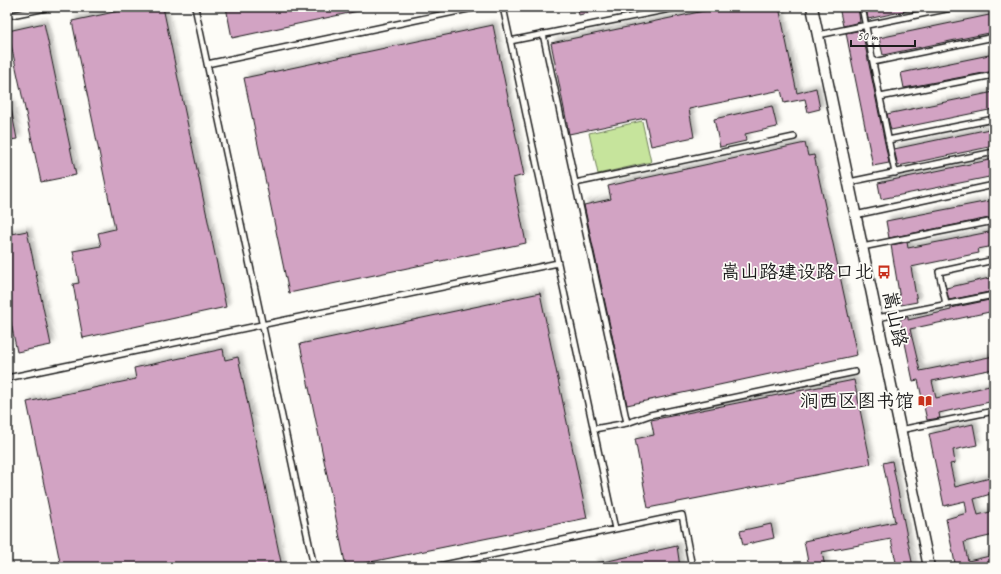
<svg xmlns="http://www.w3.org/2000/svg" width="1001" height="574" font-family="Caveat,'LXGW WenKai TC',sans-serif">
	<defs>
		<filter id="shadow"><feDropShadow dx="3.5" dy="-3.5" stdDeviation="2" flood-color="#0004"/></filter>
	</defs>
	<rect width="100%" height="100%" fill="#fdfcf7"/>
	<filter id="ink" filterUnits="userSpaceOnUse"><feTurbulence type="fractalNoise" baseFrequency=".025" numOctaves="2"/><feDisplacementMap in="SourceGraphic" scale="8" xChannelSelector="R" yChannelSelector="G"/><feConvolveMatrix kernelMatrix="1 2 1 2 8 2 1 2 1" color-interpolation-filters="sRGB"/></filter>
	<g filter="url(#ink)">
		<!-- green -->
		<path fill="#c6e49c" stroke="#71805c" d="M 642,121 L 651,162 L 598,174 L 589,133 Z"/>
		<!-- building -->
		<path fill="#d2a3c3" stroke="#1c1c1c" filter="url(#shadow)" d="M 138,7 L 163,7 L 226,307 L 83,338 L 73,284 L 79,283 L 73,251 L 101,246 L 98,233 L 115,229 L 72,21 Z
			M 226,7 L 363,7 L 363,10 L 232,38 Z
			M 577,7 L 600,7 L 600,10 L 579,15 Z
			M 723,7 L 779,7 L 797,93 L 816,88 L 820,109 L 808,112 L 805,99 L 784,103 L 781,90 L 689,109 L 694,137 L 651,146 L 645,118 L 569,134 L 551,43 Z
			M 839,7 L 858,7 L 860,22 L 843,26 Z
			M 866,7 L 910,7 L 910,10 L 868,19 Z
			M 994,14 L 994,32 L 883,55 L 879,38 Z
			M 44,23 L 76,175 L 41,182 L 8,31 Z
			M 493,25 L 524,175 L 513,178 L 526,243 L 289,293 L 244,78 Z
			M 862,30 L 889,163 L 873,166 L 846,33 Z
			M 994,54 L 994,71 L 904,88 L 901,73 Z
			M 994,92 L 994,109 L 891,130 L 887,114 Z
			M 7,103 L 10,103 L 17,139 L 11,140 L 7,120 Z
			M 772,106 L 777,127 L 745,134 L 746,141 L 720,147 L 714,119 Z
			M 994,128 L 994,146 L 898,166 L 894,149 Z
			M 805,143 L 808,156 L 814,155 L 857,355 L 627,405 L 584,205 L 611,199 L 608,186 Z
			M 994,159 L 994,176 L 881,199 L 878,183 Z
			M 994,200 L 994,217 L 889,238 L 886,221 Z
			M 27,231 L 51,345 L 17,352 L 7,304 L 7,235 Z
			M 994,231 L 994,246 L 978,249 L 979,253 L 911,267 L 917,302 L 901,305 L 891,245 L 907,242 L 908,248 Z
			M 994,277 L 994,291 L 949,300 L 946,288 Z
			M 540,293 L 587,518 L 346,567 L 300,344 Z
			M 994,299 L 994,311 L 910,329 L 920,371 L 994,356 L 994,369 L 932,381 L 936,398 L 994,385 L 994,401 L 939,413 L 940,418 L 927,420 L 918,380 L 913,381 L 900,319 L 908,317 L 908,320 L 951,310 L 951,308 Z
			M 223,349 L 225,360 L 238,357 L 282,567 L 61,567 L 27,402 L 136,379 L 134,368 Z
			M 854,380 L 871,464 L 648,508 L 635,439 L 654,435 L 651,420 Z
			M 973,424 L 977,445 L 953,450 L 955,463 L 950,464 L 955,487 L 994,477 L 994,493 L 974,499 L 978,515 L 994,511 L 994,535 L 964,542 L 968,561 L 994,555 L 994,567 L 952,567 L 951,564 L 955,563 L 946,519 L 967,513 L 965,501 L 944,506 L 929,434 Z
			M 892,461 L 913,567 L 897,567 L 891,539 L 822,552 L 825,567 L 809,567 L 804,541 L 895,522 L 883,463 Z
			M 771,524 L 774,538 L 743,545 L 740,531 Z
			M 677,546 L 680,567 L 645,567 L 645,565 L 594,567 L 594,564 Z"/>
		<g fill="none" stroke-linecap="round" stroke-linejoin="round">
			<!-- lane casing -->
			<g stroke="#1c1c1c" stroke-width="8">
				<path id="lane" d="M 195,7 L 314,567
					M 503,7 L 615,529
					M 862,7 L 895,173
					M 7,16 L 51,7
					M 543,34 L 627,423
					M 818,35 L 956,7
					M 510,41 L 680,7
					M 873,62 L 994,37
					M 207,64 L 478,7
					M 880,97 L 994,75
					M 888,140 L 994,119
					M 849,182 L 994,152
					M 575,183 L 794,137
					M 855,215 L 994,185
					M 862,247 L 994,221
					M 946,304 L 939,272 L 994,260
					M 877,318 L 994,295
					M 7,378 L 558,263
					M 594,429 L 627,423 L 650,415 L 855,372
					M 900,430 L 994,411
					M 434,567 L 682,515 L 692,567"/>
			</g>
			<!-- street casing -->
			<g stroke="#1c1c1c" stroke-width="13">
				<path id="street" d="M 812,7 L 929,567"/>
			</g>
			<!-- lane -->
			<use href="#lane" stroke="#fdfcf7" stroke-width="5"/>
			<!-- street -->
			<use href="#street" stroke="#fdfcf7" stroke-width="10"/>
		</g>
	</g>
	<!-- icons -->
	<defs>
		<g id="bus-bare" transform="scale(1.08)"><path d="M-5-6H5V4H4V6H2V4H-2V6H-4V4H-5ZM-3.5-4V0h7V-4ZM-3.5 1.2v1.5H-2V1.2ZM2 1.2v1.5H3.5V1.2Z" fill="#c8321e" stroke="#fdfcf7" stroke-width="2.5" paint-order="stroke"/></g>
		<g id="library-bare" transform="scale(1.08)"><path d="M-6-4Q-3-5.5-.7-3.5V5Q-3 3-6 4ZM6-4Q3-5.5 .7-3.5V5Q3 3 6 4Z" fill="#c8321e" stroke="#fdfcf7" stroke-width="2.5" paint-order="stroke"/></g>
	</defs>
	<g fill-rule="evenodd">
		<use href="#bus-bare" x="884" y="272"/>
		<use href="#library-bare" x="925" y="401"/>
	</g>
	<g text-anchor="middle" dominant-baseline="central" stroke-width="3.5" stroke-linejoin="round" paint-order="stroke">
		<!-- poi labels -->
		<g font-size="19" fill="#1c1c1c" stroke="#fdfcf7" text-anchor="end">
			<text x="873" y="272">嵩山路建设路口北</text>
			<text x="914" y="401">涧西区图书馆</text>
		</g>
		<!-- street labels -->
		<g font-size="19" fill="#1c1c1c" stroke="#fdfcf7">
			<text transform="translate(895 319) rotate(78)">嵩山路</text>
		</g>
	</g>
	<!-- margin -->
	<rect width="1001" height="574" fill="none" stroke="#fdfcf7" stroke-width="24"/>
	<rect x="12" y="12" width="977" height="550" fill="none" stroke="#1c1c1c" stroke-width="1.5" filter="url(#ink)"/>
	<!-- scale -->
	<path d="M851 40v6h64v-6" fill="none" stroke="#1c1c1c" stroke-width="2"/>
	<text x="857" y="40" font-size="12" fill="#1c1c1c" stroke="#fdfcf7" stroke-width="3" paint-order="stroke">50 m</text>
</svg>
